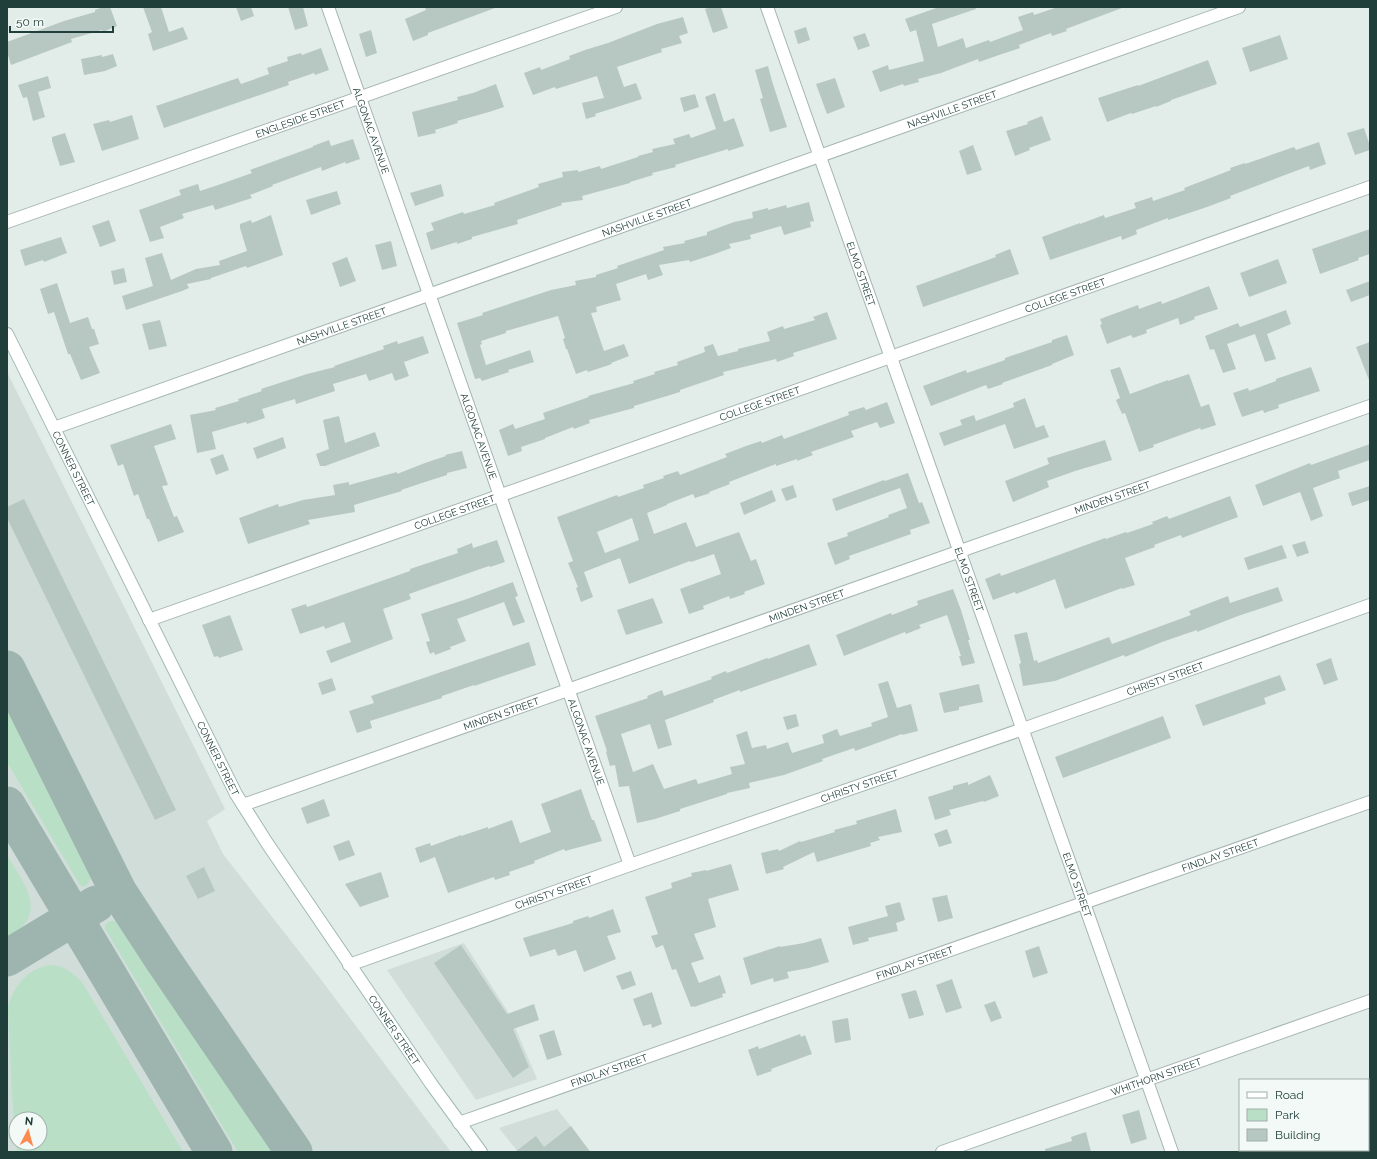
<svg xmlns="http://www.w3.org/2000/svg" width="1377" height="1159" font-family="Raleway,sans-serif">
	<rect width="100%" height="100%" fill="#e2ede9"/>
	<!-- built -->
	<path fill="#d0ddd8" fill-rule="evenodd" d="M 7,372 L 225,809 L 207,821 L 223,854 L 319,977 L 451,1152 L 7,1152 ZM 16,1119 L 40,1119 L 40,1143 L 16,1143 Z
		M 464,943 L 510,1015 L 537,1079 L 476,1100 L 387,970 Z
		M 557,1109 L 591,1152 L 518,1152 L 499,1128 Z"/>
	<!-- green -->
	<path fill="#b9e0c7" d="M 7,702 L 90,869 L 92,877 L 87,885 L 83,887 L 80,885 L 7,762 Z
		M 7,855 C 26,887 49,913 7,939 Z
		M 110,921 L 117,921 L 122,924 L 278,1152 L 238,1152 L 106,930 L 105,925 Z
		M 49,965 C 63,965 72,972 82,982 L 183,1152 L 17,1152 L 16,1143 L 40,1143 L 40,1119 L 16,1119 L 16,1138 L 12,1097 L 8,1007 C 14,986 26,970 49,965 Z"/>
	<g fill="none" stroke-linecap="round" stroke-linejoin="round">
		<!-- taxiway -->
		<path stroke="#9eb4af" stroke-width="37" d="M 7,669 L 118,891 L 163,960 L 294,1152
			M 7,805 L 214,1152
			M 7,958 L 96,904"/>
	</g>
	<!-- building -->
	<path fill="#b7c8c2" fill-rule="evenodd" d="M 103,7 L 110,7 L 117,26 L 103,32 L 102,30 L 71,39 L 72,42 L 11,65 L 7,52 L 7,42 L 64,21 L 95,12 L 95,10 Z
		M 143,7 L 161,7 L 169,32 L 183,27 L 188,39 L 153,51 L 148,34 L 152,32 Z
		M 236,7 L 251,7 L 254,16 L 241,21 Z
		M 288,7 L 303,7 L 308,26 L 295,30 Z
		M 425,7 L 495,7 L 495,8 L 428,33 L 428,35 L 413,41 L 405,19 L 426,10 Z
		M 711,7 L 721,7 L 728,28 L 713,33 L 705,9 Z
		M 939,7 L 975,7 L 976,9 L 932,24 L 938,47 L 963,38 L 966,48 L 989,40 L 990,42 L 1023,30 L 1018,17 L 1033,12 L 1034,15 L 1058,7 L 1121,7 L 1122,8 L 1066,29 L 1067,31 L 1052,36 L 1051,33 L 1019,45 L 1020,48 L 1002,54 L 979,62 L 978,59 L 941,73 L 918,79 L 919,82 L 904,86 L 903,84 L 880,92 L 872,71 L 888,65 L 889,70 L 924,61 L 916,30 L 910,32 L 905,19 Z
		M 683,17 L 688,33 L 679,36 L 682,43 L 661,49 L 662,52 L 617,67 L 624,87 L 636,83 L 642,99 L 595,114 L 596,116 L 586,119 L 582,103 L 604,98 L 597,76 L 556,89 L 555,87 L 533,95 L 524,73 L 540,67 L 541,70 L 570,59 L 569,56 L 585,50 L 608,43 L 657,24 Z
		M 806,27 L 810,40 L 798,44 L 794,31 Z
		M 371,30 L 377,53 L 366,57 L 359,34 Z
		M 865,33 L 870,46 L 858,50 L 853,37 Z
		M 1280,35 L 1288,59 L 1250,72 L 1242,48 Z
		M 321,48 L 329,70 L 315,75 L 314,73 L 288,82 L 289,85 L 164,128 L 156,106 L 238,78 L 241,84 L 269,74 L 267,68 L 288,61 L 287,57 L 301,53 L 302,55 Z
		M 113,54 L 117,66 L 105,71 L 84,75 L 81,59 L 102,55 L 102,57 Z
		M 1208,60 L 1217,84 L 1171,100 L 1171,101 L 1156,107 L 1156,106 L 1132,114 L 1131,113 L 1107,122 L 1098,98 L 1138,85 L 1138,86 Z
		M 768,66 L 772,81 L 787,127 L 770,132 L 760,99 L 763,98 L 755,70 Z
		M 48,76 L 51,88 L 38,92 L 45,117 L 33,121 L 27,97 L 23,98 L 18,85 Z
		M 835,78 L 845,107 L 827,114 L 816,84 Z
		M 496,84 L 504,107 L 489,112 L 457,121 L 458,123 L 435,130 L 436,133 L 418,137 L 412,112 L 458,100 L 457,97 L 473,93 Z
		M 715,93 L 724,122 L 734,118 L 744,146 L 728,151 L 728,149 L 675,165 L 676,167 L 652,173 L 653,175 L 630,182 L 630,183 L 582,196 L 583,200 L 561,203 L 562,205 L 517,220 L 518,224 L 472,237 L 472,239 L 457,244 L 457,242 L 431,250 L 426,233 L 434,230 L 431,223 L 463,212 L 464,214 L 495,205 L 494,203 L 539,187 L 538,184 L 563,177 L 562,172 L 578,170 L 578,172 L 600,166 L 601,169 L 638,157 L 638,156 L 653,152 L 652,149 L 675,144 L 673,139 L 689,134 L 691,138 L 716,129 L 705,97 Z
		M 695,94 L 699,107 L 684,112 L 680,98 Z
		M 132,115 L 139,139 L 102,151 L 93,124 L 109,120 L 110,122 Z
		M 1042,116 L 1051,140 L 1029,148 L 1030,150 L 1015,156 L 1006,131 L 1028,124 L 1027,122 Z
		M 1364,128 L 1370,146 L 1370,150 L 1355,155 L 1347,133 Z
		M 65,133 L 75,162 L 60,166 L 52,141 L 52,137 Z
		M 353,139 L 360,159 L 346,164 L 345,162 L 322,171 L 321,167 L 272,185 L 273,186 L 250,195 L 252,198 L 215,210 L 213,205 L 182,214 L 184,218 L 160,227 L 164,238 L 150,242 L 139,210 L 181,195 L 179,190 L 198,184 L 200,191 L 221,184 L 252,173 L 250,170 L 313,147 L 313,146 L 329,140 L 331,146 Z
		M 1319,142 L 1326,164 L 1310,170 L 1309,166 L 1277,178 L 1230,196 L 1231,198 L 1207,207 L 1168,220 L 1168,218 L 1136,230 L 1137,234 L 1122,240 L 1121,236 L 1050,260 L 1042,237 L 1080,223 L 1080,224 L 1104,215 L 1105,218 L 1136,208 L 1134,203 L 1152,197 L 1153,201 L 1185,190 L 1184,188 L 1231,170 L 1230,168 L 1245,163 L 1245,164 L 1294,147 L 1296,150 Z
		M 973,145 L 982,170 L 967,175 L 959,151 Z
		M 441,184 L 444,196 L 415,206 L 410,193 Z
		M 337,191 L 341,204 L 311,215 L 306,200 Z
		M 809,202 L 814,221 L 810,222 L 811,227 L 784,235 L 781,226 L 750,235 L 751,239 L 729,244 L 731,248 L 712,255 L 690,262 L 689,260 L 659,265 L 663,275 L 648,280 L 646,274 L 616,284 L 621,300 L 596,307 L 597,312 L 591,313 L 604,351 L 624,344 L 629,356 L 611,363 L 612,364 L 588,372 L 587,370 L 576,374 L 567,349 L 566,349 L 563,339 L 565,338 L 558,316 L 506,331 L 506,333 L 481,341 L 482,344 L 480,345 L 486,365 L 530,350 L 534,362 L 508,370 L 509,372 L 482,381 L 480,378 L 475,379 L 457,323 L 483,315 L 482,313 L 551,290 L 576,285 L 575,281 L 596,277 L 596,275 L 618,268 L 617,266 L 664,250 L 663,247 L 685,243 L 684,241 L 707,235 L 707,232 L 734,222 L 753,218 L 752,212 L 768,208 L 768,210 L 786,205 L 787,208 Z
		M 271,215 L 283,255 L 247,268 L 246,266 L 211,278 L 211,279 L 187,284 L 189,288 L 182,291 L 126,310 L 122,296 L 153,286 L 145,258 L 162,253 L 171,280 L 196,269 L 220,265 L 219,261 L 247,251 L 240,228 L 240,224 L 251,220 L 252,223 Z
		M 109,220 L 116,241 L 100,247 L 92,226 Z
		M 1370,229 L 1370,254 L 1358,258 L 1359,260 L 1320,274 L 1312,249 Z
		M 61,237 L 67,253 L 44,262 L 43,260 L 25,266 L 20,250 Z
		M 391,241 L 397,266 L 382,270 L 375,245 Z
		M 1010,249 L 1019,274 L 923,307 L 916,286 L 996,257 L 995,255 Z
		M 347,257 L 356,281 L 340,287 L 332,263 Z
		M 1278,259 L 1287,283 L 1249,297 L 1240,273 Z
		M 124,268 L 127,282 L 114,285 L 111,271 Z
		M 1370,281 L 1370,295 L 1351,302 L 1346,290 Z
		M 57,283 L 70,323 L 88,317 L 92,329 L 94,329 L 99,344 L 89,347 L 100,373 L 81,380 L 70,354 L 68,354 L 54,312 L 48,314 L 40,289 Z
		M 1209,286 L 1218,309 L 1194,317 L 1195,319 L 1180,325 L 1178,318 L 1146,330 L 1147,333 L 1133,338 L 1131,335 L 1107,344 L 1100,325 L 1102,324 L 1100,319 L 1138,305 L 1139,309 L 1161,301 L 1162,304 Z
		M 1286,310 L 1291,324 L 1267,334 L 1276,359 L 1265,362 L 1255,334 L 1227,344 L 1236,369 L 1223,373 L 1214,349 L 1210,350 L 1205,336 L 1238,323 L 1240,327 Z
		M 827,312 L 837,339 L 793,353 L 794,356 L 777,362 L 776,359 L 723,372 L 724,375 L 680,390 L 680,392 L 634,406 L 634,408 L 589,420 L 590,423 L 574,429 L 573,427 L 545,438 L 545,439 L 521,447 L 522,451 L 508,456 L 499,430 L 513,424 L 515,429 L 545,419 L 543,413 L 589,397 L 588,396 L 634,383 L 633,381 L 655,374 L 654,372 L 678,365 L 677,362 L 705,352 L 704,347 L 713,344 L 718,356 L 738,351 L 738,349 L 770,341 L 767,332 L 783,326 L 784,329 L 815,320 L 813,317 Z
		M 160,320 L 167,346 L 149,350 L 142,324 Z
		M 1067,335 L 1074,355 L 1052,364 L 1052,365 L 1002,383 L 1003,384 L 988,389 L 986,385 L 931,406 L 923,386 L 966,370 L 967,373 L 1005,360 L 1005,358 L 1052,342 L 1052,340 Z
		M 423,336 L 429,353 L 404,362 L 409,376 L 395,381 L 392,373 L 369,381 L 366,374 L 333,384 L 335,391 L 296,404 L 295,399 L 262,409 L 265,418 L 247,424 L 246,422 L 212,432 L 216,449 L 197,453 L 190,415 L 216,410 L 215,408 L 239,401 L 238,399 L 262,391 L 261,389 L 307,374 L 335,367 L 334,366 L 384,349 L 383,346 L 397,341 L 398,344 Z
		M 1370,342 L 1370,380 L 1369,380 L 1356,347 Z
		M 1120,367 L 1130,394 L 1168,380 L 1168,381 L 1189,374 L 1201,407 L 1209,404 L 1216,425 L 1201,430 L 1200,428 L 1153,445 L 1154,447 L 1139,452 L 1125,413 L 1122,414 L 1116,400 L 1120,398 L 1110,370 Z
		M 1311,367 L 1320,391 L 1278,405 L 1279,408 L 1264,413 L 1263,410 L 1242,417 L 1233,393 L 1248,388 L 1249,391 L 1276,381 L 1276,379 Z
		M 1025,398 L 1036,428 L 1044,425 L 1049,437 L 1014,449 L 1005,424 L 944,446 L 939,433 L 962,425 L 960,420 L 974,415 L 976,421 L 1014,407 L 1013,403 Z
		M 887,402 L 895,423 L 880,428 L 877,422 L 851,431 L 854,437 L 811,452 L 813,455 L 797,461 L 797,459 L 776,466 L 776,464 L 729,482 L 730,484 L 709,492 L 710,493 L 695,498 L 693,494 L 667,504 L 667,505 L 647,513 L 654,534 L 686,522 L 696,547 L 739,532 L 751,561 L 756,559 L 765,584 L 744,592 L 745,594 L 730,599 L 729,596 L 703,606 L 704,609 L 689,614 L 680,589 L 721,574 L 714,554 L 691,562 L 690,561 L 629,584 L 620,558 L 584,572 L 593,597 L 581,602 L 576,588 L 578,587 L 568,563 L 573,561 L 557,517 L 617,495 L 618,497 L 644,488 L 643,485 L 664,478 L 663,476 L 678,471 L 680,475 L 706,465 L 727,457 L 725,454 L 746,446 L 761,441 L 762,443 L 782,435 L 784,439 L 849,415 L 848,412 L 864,407 L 866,410 ZM 632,518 L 639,540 L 605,553 L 597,532 Z
		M 339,416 L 345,443 L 375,432 L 380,446 L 325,466 L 320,466 L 316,454 L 329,449 L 323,420 Z
		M 171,424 L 176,439 L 154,446 L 168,485 L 162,486 L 174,517 L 177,516 L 184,532 L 158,542 L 149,519 L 147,519 L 138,494 L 134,496 L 123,464 L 118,466 L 110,445 Z
		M 283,437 L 286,448 L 257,459 L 253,448 Z
		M 1105,440 L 1112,460 L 1075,471 L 1047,481 L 1049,487 L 1013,502 L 1005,481 L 1049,464 L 1047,458 Z
		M 1370,444 L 1370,460 L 1338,471 L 1340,478 L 1313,488 L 1323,516 L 1311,521 L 1300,492 L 1263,506 L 1255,485 L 1310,463 L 1311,465 Z
		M 462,451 L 467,468 L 447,473 L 447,475 L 422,483 L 401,490 L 402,491 L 354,505 L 355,512 L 308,520 L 310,524 L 248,544 L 239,518 L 278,504 L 279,507 L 303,500 L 335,495 L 333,485 L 349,482 L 349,485 L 397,472 L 397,474 L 425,463 L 446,456 L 445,455 Z
		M 223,454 L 229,470 L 216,475 L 210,459 Z
		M 908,473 L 919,503 L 922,502 L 930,523 L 910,530 L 911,534 L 849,556 L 850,559 L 835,565 L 827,543 L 848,536 L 847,533 L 889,517 L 888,515 L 907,508 L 900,488 L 836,511 L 832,499 L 884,480 L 885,481 Z
		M 793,485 L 797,497 L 786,501 L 781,489 Z
		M 1370,486 L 1370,500 L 1352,506 L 1348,493 Z
		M 772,490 L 776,501 L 744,515 L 740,503 Z
		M 1230,496 L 1238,517 L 1182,538 L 1181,535 L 1154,545 L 1155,547 L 1125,558 L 1135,585 L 1122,589 L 1122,588 L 1065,609 L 1055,579 L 1016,594 L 1015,592 L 993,600 L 985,579 L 1000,573 L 1001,576 L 1105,538 L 1106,539 L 1126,532 L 1127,533 L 1153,524 L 1152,522 L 1167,516 L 1169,519 Z
		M 24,499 L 176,810 L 155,820 L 7,518 L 7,507 Z
		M 497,540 L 505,562 L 490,567 L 489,566 L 409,594 L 411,599 L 383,609 L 393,639 L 331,663 L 326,651 L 351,642 L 344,622 L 325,629 L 324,626 L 300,634 L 291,609 L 306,604 L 307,607 L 410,571 L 410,569 L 458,553 L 457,549 L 472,543 L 473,548 Z
		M 1305,541 L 1309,553 L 1297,557 L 1292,545 Z
		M 1282,545 L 1287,558 L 1248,570 L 1244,558 Z
		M 513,582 L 518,596 L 515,597 L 525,622 L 513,626 L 504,602 L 457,619 L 466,641 L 450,647 L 451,649 L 435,655 L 434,652 L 430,654 L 426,642 L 430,641 L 421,614 L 467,599 Z
		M 1278,587 L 1283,601 L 1238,616 L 1197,632 L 1197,630 L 1162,642 L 1125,657 L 1124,655 L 1055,681 L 1023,686 L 1019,664 L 1021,663 L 1014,635 L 1027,632 L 1034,661 L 1037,660 L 1038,663 L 1109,637 L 1112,644 L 1191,615 L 1189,611 L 1228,596 L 1230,603 Z
		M 953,589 L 961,610 L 970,640 L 968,640 L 975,663 L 962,666 L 959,656 L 961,656 L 947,615 L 919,625 L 921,628 L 906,634 L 905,632 L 844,656 L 836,635 L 891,613 L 892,615 L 918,605 L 917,601 Z
		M 653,598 L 663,623 L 626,635 L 617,610 Z
		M 230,615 L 243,650 L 219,658 L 218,656 L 214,657 L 202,625 Z
		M 529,642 L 536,665 L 474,686 L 474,685 L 442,696 L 442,698 L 370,721 L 372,728 L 357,733 L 349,711 L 374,703 L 371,696 Z
		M 809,644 L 817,665 L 740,692 L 740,690 L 713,700 L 714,702 L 665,720 L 672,745 L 658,749 L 650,724 L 621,734 L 633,772 L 653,764 L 664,789 L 696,779 L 698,784 L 732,774 L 730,767 L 745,764 L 736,735 L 747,731 L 752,748 L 766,745 L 767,749 L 788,742 L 792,753 L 824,743 L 822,735 L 837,729 L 840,736 L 872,726 L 871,723 L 888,717 L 878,684 L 888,681 L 897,708 L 911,704 L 918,731 L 902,735 L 902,734 L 855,751 L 854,748 L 822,759 L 823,761 L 784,775 L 749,783 L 750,788 L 727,793 L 727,794 L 680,809 L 680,811 L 655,819 L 637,823 L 629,786 L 619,787 L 615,765 L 610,766 L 606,752 L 607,751 L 595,716 L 648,698 L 647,696 L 662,690 L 664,696 L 712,679 L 711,677 L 726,671 L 727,673 L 767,658 L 768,659 Z
		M 1331,658 L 1338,680 L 1324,685 L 1316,664 Z
		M 1280,675 L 1286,690 L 1264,698 L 1266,704 L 1203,726 L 1195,705 Z
		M 332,678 L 336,690 L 322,695 L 318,683 Z
		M 979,684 L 983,702 L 959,707 L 959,710 L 944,713 L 939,693 Z
		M 796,714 L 799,726 L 787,730 L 783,717 Z
		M 1163,716 L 1171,738 L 1063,778 L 1055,757 Z
		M 990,775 L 999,796 L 984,802 L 983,801 L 949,810 L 951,815 L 935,820 L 928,797 L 953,789 L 953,786 L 968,782 L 968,785 Z
		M 581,789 L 592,820 L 594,820 L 602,841 L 565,851 L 564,849 L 534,861 L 535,863 L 509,872 L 510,875 L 495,880 L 494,877 L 448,893 L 435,857 L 420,863 L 415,848 L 430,843 L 431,846 L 461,835 L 461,836 L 488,827 L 488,829 L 512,820 L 520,843 L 551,832 L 541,804 Z
		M 324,799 L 330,816 L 307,824 L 301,808 Z
		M 896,809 L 902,832 L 878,837 L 880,840 L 870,843 L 871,846 L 817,862 L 814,852 L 783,867 L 784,869 L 766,874 L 761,853 L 778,849 L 779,851 L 800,841 L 801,842 L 835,832 L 834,830 L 857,824 L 856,821 Z
		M 947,829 L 952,843 L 939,847 L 934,834 Z
		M 349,840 L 355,855 L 339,861 L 333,846 Z
		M 731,864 L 739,890 L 708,899 L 716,927 L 694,934 L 704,959 L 691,963 L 699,983 L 720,975 L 726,993 L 722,994 L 723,997 L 694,1007 L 694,1006 L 691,1007 L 676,969 L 672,970 L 663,945 L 656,948 L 651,936 L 658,934 L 645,897 L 672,888 L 671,883 L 692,876 L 691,873 L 706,870 L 706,871 Z
		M 204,867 L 215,891 L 198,899 L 186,876 Z
		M 381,872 L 389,897 L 360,907 L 345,884 Z
		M 947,895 L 953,918 L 938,922 L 932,898 Z
		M 900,902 L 905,920 L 896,923 L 898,931 L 868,938 L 869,941 L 853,945 L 848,927 L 888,916 L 885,906 Z
		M 613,909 L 621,932 L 607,936 L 616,959 L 584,972 L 576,950 L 558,956 L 555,949 L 530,957 L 523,938 L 573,923 L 573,921 L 588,916 L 589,918 Z
		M 821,938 L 829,962 L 809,968 L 787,972 L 789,978 L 774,982 L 773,978 L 751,985 L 743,958 L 780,946 L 780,947 L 804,943 Z
		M 461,945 L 507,1014 L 534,1004 L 539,1020 L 513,1029 L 529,1067 L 513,1078 L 434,963 Z
		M 1039,946 L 1048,973 L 1033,978 L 1025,951 Z
		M 631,971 L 636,985 L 622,990 L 616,976 Z
		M 952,979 L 962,1008 L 946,1013 L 936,985 Z
		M 916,990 L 924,1015 L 909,1019 L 901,994 Z
		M 652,992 L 662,1024 L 652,1028 L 651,1024 L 643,1026 L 633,999 Z
		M 995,1001 L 1002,1018 L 991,1022 L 984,1005 Z
		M 848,1018 L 851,1040 L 835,1043 L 832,1021 Z
		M 554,1030 L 562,1055 L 547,1060 L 539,1035 Z
		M 800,1034 L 801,1037 L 805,1035 L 812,1054 L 771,1069 L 772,1071 L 757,1076 L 748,1050 L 758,1046 L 759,1049 Z
		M 1139,1110 L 1147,1139 L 1131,1144 L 1122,1115 Z
		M 571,1126 L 590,1152 L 515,1152 L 536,1136 L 544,1147 Z
		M 1086,1132 L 1091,1152 L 1045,1152 L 1045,1149 L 1072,1141 L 1071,1137 Z"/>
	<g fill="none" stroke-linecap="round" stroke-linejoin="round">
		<!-- street casing -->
		<g stroke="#a4b5b1" stroke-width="14">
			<g id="street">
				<path id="s1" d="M 328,7 L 630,865"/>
				<path id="s2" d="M 767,7 L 1172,1152"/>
				<path id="s3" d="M 7,222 L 616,7"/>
				<path id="s4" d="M 54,428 L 1239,7"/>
				<path id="s5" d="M 149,620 L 1370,187"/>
				<path id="s6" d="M 243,805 L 1370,406"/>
				<path id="s7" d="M 349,965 L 630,865 L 1023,729 L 1370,605"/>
				<path id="s8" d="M 459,1123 L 1370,802"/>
				<path id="s9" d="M 942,1152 L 1370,1001"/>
			</g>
		</g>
		<!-- secondary casing -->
		<g stroke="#9fbab3" stroke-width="14">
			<g id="secondary">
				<path id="s10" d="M 7,334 L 236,794 L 267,843 L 432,1085 L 481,1152"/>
			</g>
		</g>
		<!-- street -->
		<use href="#street" stroke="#fff" stroke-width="12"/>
		<!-- secondary -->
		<use href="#secondary" stroke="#fff" stroke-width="12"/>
	</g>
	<g text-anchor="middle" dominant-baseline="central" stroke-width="3" stroke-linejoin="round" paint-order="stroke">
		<!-- street labels -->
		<g font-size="10" fill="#203f3a" stroke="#f3f9f6">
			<text stroke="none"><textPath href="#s4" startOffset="953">NASHVILLE STREET</textPath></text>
			<text stroke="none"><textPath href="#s3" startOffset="311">ENGLESIDE STREET</textPath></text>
			<text stroke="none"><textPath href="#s1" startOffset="131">ALGONAC AVENUE</textPath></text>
			<text stroke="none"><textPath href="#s4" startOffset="629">NASHVILLE STREET</textPath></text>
			<text stroke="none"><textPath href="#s2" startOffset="283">ELMO STREET</textPath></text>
			<text stroke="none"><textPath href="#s5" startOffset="972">COLLEGE STREET</textPath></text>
			<text stroke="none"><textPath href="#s4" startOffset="305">NASHVILLE STREET</textPath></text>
			<text stroke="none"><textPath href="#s5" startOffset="648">COLLEGE STREET</textPath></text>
			<text stroke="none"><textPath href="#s1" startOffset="455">ALGONAC AVENUE</textPath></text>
			<text stroke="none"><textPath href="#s10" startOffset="150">CONNER STREET</textPath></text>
			<text stroke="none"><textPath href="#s6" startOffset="922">MINDEN STREET</textPath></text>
			<text stroke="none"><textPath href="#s5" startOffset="324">COLLEGE STREET</textPath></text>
			<text stroke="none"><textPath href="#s2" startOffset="607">ELMO STREET</textPath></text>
			<text stroke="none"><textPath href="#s6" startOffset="598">MINDEN STREET</textPath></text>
			<text stroke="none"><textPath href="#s7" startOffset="865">CHRISTY STREET</textPath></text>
			<text stroke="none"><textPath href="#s6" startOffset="274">MINDEN STREET</textPath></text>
			<text stroke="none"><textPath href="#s1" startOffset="779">ALGONAC AVENUE</textPath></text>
			<text stroke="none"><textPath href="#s10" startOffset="474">CONNER STREET</textPath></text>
			<text stroke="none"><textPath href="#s7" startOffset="541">CHRISTY STREET</textPath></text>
			<text stroke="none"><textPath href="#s8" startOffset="807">FINDLAY STREET</textPath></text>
			<text stroke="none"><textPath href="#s2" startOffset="931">ELMO STREET</textPath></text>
			<text stroke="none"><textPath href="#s7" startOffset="217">CHRISTY STREET</textPath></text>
			<text stroke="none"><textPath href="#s8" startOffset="483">FINDLAY STREET</textPath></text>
			<text stroke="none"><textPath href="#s10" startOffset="798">CONNER STREET</textPath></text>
			<text stroke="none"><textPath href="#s8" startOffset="159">FINDLAY STREET</textPath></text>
			<text stroke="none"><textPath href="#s9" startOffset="227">WHITHORN STREET</textPath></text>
		</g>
	</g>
	<!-- border -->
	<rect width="1377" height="1159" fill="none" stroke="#203f3a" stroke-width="16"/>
	<!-- legend -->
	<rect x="1239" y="1079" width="130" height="72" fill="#f3f9f6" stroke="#9fafab"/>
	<rect x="1247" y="1092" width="20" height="6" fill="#ffffff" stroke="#9fafab"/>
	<text x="1275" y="1099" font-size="12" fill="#203f3a">Road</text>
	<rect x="1247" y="1109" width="20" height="12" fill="#b9e0c7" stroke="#9fafab"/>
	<text x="1275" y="1119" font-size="12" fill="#203f3a">Park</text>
	<rect x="1247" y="1129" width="20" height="12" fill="#b7c8c2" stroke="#9fafab"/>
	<text x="1275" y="1139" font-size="12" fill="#203f3a">Building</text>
	<!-- north arrow -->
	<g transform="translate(28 1131) rotate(6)"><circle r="19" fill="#f3f9f6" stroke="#9fafab"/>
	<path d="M0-3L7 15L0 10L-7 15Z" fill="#fc8a51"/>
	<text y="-6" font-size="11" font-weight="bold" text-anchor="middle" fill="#203f3a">N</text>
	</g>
	<!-- scale -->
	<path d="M10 26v6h103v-6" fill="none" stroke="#203f3a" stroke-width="2"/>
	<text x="16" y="26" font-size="12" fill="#203f3a" stroke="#f3f9f6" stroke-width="3" paint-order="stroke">50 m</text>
</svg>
